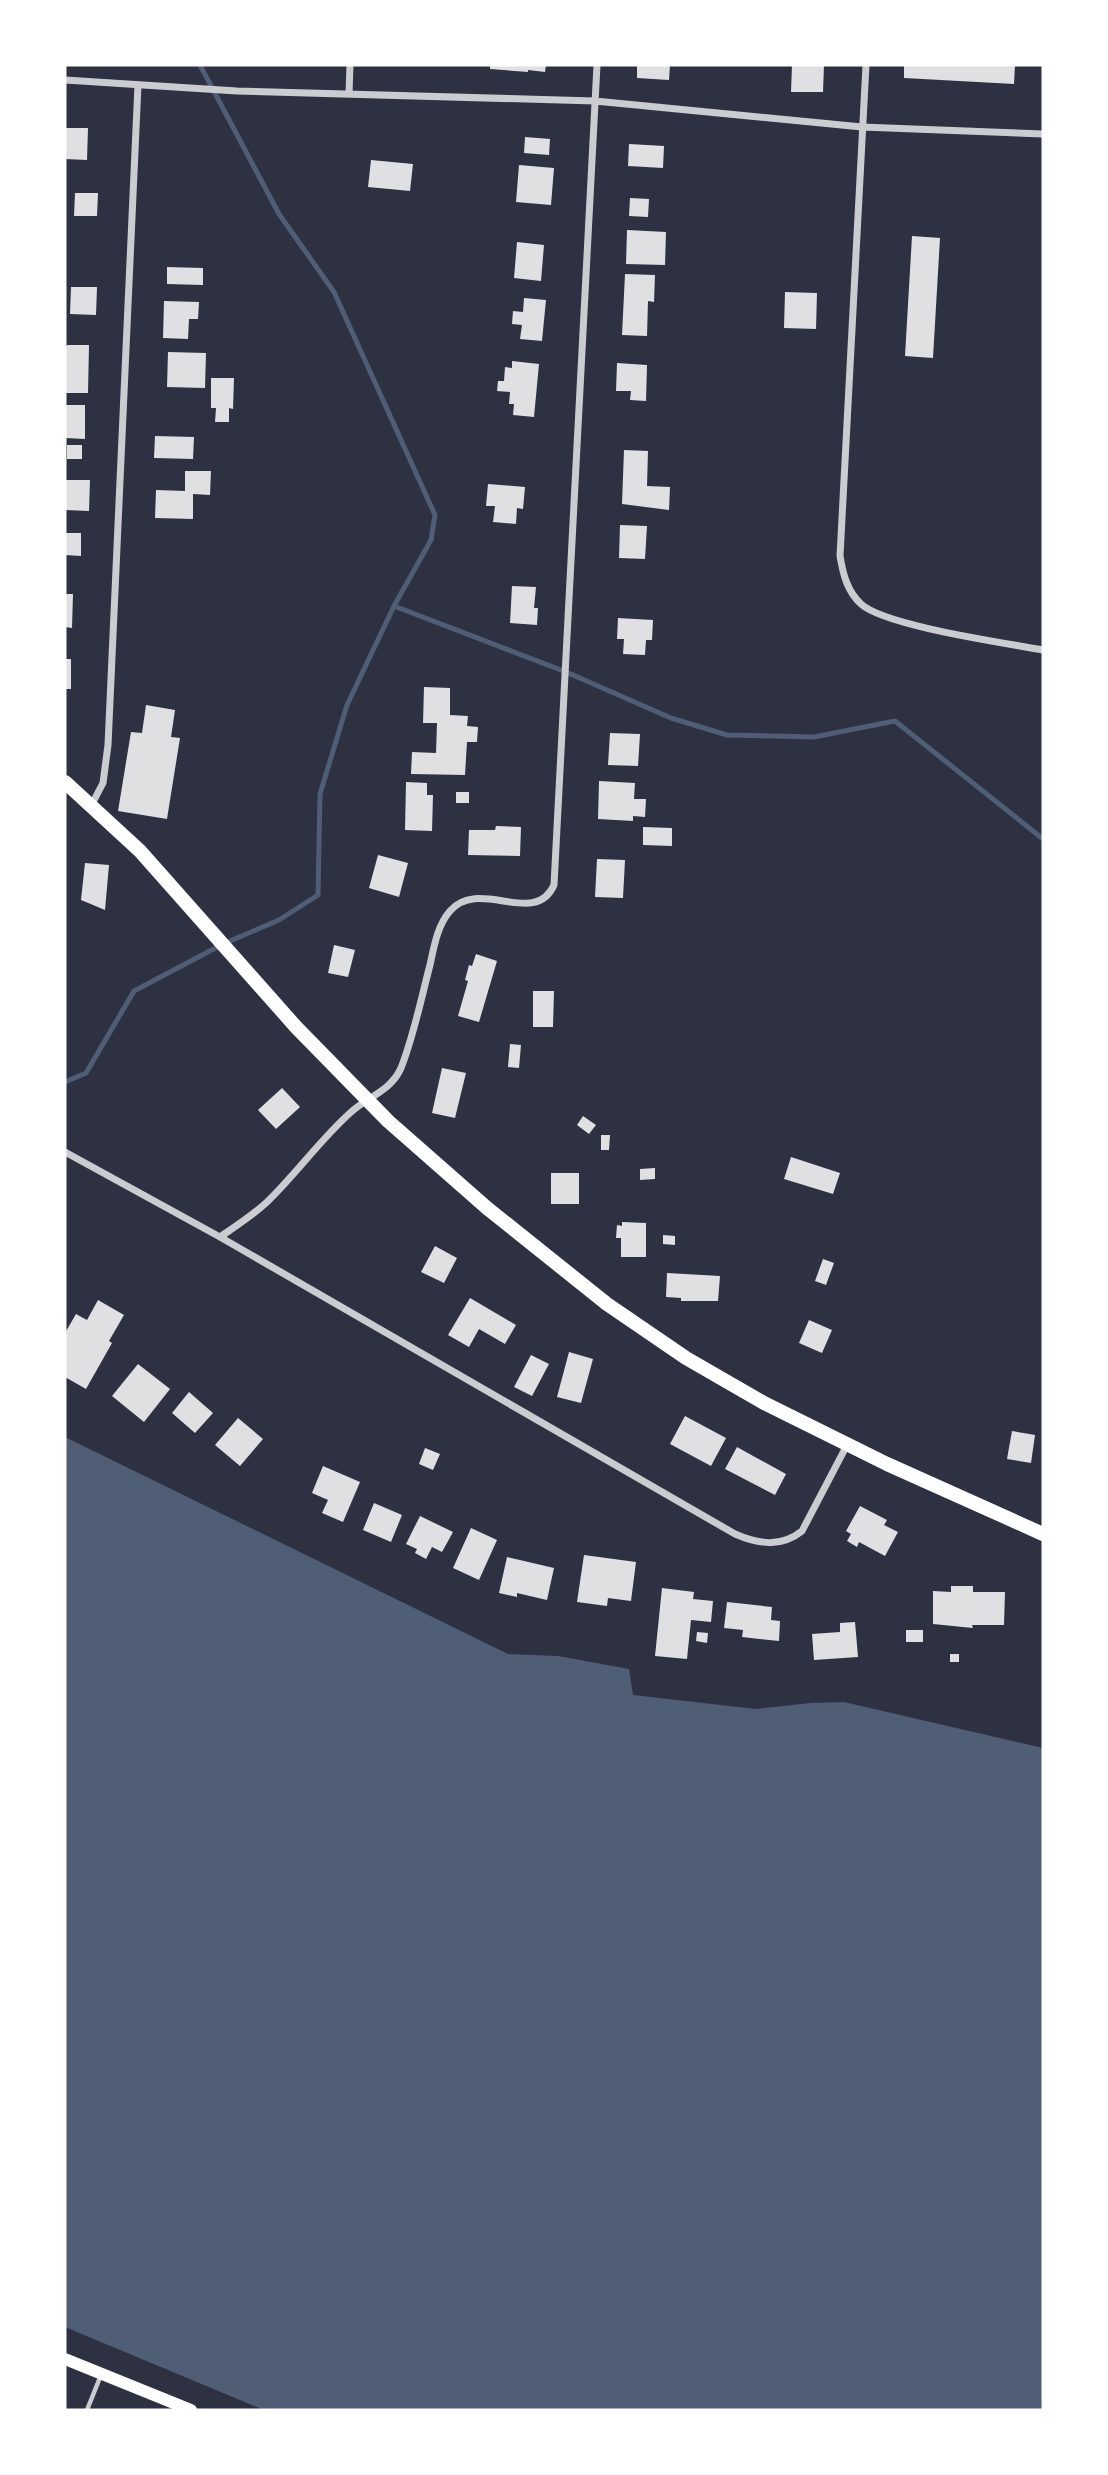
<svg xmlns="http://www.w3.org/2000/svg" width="1108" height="2475" font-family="'DM Sans',sans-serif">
	<rect width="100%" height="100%" fill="#2d3142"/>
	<!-- water -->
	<path fill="#4f5d75" d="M 65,1437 L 508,1654 L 558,1656 L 629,1669 L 633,1695 L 756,1709 L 811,1703 L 844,1702 L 1043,1748 L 1043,2410 L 264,2410 L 65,2327 Z"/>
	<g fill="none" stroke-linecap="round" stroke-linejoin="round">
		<!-- stream -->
		<path stroke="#4f5d75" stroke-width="5" d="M 394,606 L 566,672 L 671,718 L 727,735 L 814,737 L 895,721 L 1043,839
			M 65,1082 L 86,1073 L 134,991 L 223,944 L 279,920 L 318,895 L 320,794 L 347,705 L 394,606 L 431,540 L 435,515 L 334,292 L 279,214 L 200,65"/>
	</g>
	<!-- building -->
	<path fill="#e0e0e3" d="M 490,65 L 546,65 L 545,72 L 528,70 L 528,72 L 490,69 Z
		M 637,65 L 670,65 L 669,80 L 637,78 Z
		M 792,65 L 824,65 L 823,92 L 791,92 Z
		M 904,65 L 1015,65 L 1014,84 L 904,78 Z
		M 65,128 L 88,128 L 87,160 L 65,159 Z
		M 525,137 L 550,139 L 549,155 L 524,153 Z
		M 629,144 L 664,146 L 663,168 L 628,166 Z
		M 371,160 L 413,164 L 410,191 L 368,187 Z
		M 519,165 L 554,168 L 551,205 L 516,202 Z
		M 75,193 L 98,193 L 97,216 L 74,216 Z
		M 630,198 L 649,199 L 648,217 L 629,216 Z
		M 627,230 L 666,232 L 665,265 L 626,264 Z
		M 912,236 L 940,238 L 933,358 L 905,356 Z
		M 517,242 L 544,245 L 541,281 L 514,278 Z
		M 167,267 L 203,268 L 203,285 L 167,284 Z
		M 625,274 L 655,275 L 654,302 L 648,301 L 647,336 L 622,335 Z
		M 71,287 L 97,287 L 96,315 L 70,314 Z
		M 785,292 L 817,293 L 816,329 L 784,328 Z
		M 524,298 L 546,300 L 542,341 L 520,339 L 522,325 L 512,324 L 513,311 L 523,312 Z
		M 164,301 L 199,302 L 198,319 L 189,319 L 188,339 L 163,338 Z
		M 67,345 L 89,345 L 88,393 L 66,393 L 65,349 Z
		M 168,352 L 206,353 L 205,388 L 167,387 Z
		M 512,361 L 539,364 L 534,417 L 513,415 L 514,404 L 509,404 L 510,392 L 497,391 L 498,381 L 504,381 L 505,367 L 512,368 Z
		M 617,363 L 647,365 L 646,401 L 630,400 L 631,391 L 616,391 Z
		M 211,378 L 234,378 L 233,409 L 229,408 L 229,422 L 215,422 L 216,408 L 211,408 Z
		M 65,405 L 85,405 L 85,439 L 65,438 Z
		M 155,436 L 194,437 L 193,459 L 154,458 Z
		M 67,445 L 82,445 L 82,459 L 67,459 Z
		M 624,450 L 648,451 L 647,486 L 670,487 L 669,510 L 622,504 Z
		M 185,471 L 211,471 L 210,495 L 193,494 L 193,519 L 155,518 L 156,490 L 185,491 Z
		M 66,480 L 90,480 L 89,511 L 65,510 Z
		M 488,484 L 525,487 L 523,509 L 517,508 L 516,524 L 493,522 L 495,506 L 486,506 Z
		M 620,525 L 647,526 L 645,559 L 619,558 Z
		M 65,533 L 81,533 L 81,556 L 65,555 Z
		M 512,586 L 536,587 L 534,608 L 538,608 L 537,625 L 510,623 Z
		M 65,594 L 73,594 L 72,628 L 65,627 Z
		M 618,618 L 653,620 L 652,640 L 646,640 L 645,655 L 623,654 L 624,639 L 617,639 Z
		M 65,659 L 71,659 L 71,689 L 65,689 Z
		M 424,687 L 450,688 L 450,715 L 468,716 L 467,726 L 478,727 L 477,742 L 467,742 L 465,775 L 411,774 L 412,752 L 436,753 L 437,723 L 423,723 Z
		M 146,705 L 175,710 L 171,737 L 180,738 L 167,819 L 118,811 L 131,732 L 142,733 Z
		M 610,733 L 640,734 L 638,766 L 608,765 Z
		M 599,781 L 635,783 L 634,799 L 646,799 L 645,817 L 633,816 L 633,821 L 598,819 Z
		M 406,782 L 427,783 L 427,795 L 433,795 L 432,831 L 405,830 Z
		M 456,792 L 469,792 L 469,803 L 456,803 Z
		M 496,826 L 521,827 L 520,856 L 468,855 L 469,830 L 495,830 Z
		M 643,827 L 672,828 L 672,846 L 643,845 Z
		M 378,855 L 408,863 L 399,897 L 369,888 Z
		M 597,859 L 625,860 L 623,898 L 595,897 Z
		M 85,863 L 109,865 L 105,910 L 81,900 Z
		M 334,945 L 355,950 L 348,977 L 328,973 Z
		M 476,954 L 497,961 L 479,1022 L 458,1016 L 468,981 L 465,980 L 469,965 L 472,966 Z
		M 533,991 L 554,991 L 553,1027 L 533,1027 Z
		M 510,1044 L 521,1045 L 519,1068 L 508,1067 Z
		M 442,1068 L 466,1073 L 455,1118 L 432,1113 Z
		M 282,1088 L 300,1107 L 276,1129 L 258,1110 Z
		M 583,1116 L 596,1125 L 589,1134 L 577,1125 Z
		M 601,1135 L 610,1135 L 609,1150 L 601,1150 Z
		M 791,1157 L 840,1173 L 833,1194 L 784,1179 Z
		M 655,1168 L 655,1179 L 640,1180 L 640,1169 Z
		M 551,1173 L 579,1173 L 579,1204 L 551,1204 Z
		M 622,1222 L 646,1223 L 646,1257 L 621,1257 L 621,1238 L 616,1238 L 617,1225 L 622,1226 Z
		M 663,1235 L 675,1236 L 675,1245 L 663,1244 Z
		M 435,1246 L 457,1258 L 444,1283 L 421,1272 Z
		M 823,1259 L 834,1263 L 826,1285 L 815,1281 Z
		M 667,1273 L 720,1276 L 718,1301 L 681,1301 L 681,1298 L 666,1297 Z
		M 470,1298 L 516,1325 L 505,1344 L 479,1329 L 469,1347 L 448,1335 Z
		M 98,1300 L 124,1315 L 109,1341 L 112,1343 L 86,1389 L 65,1377 L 65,1333 L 76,1314 L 87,1320 Z
		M 809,1320 L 832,1330 L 822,1353 L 799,1343 Z
		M 569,1352 L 593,1359 L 581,1403 L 557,1397 Z
		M 531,1355 L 549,1364 L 532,1396 L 514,1387 Z
		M 138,1364 L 170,1389 L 144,1422 L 112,1396 Z
		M 189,1392 L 213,1413 L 195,1433 L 172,1413 Z
		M 685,1416 L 726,1438 L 711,1466 L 670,1444 Z
		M 238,1418 L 263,1439 L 240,1466 L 215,1445 Z
		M 1012,1431 L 1035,1435 L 1031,1463 L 1007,1459 Z
		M 737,1447 L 786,1474 L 775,1495 L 725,1469 Z
		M 425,1448 L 440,1454 L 433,1470 L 419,1464 Z
		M 323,1466 L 360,1482 L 343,1522 L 322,1513 L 328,1500 L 312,1493 Z
		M 374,1503 L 402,1515 L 391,1542 L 363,1530 Z
		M 860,1506 L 887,1520 L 884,1525 L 898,1532 L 885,1556 L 859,1542 L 857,1547 L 847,1541 L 851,1534 L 846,1531 Z
		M 420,1516 L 453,1532 L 442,1552 L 432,1547 L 426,1559 L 415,1553 L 417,1549 L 406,1544 Z
		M 471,1528 L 497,1540 L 479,1580 L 453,1568 Z
		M 584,1555 L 636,1562 L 631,1601 L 608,1598 L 607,1606 L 577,1602 Z
		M 507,1557 L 554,1568 L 547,1600 L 517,1593 L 517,1597 L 499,1593 Z
		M 951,1586 L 973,1586 L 973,1592 L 1005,1592 L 1004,1625 L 972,1625 L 973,1628 L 933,1624 L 933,1591 L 951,1592 Z
		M 662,1588 L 694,1592 L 693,1599 L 713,1601 L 711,1622 L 691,1620 L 687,1659 L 655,1656 Z
		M 727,1602 L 772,1607 L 771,1620 L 780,1621 L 779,1641 L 742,1637 L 743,1630 L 724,1628 Z
		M 855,1622 L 858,1657 L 814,1660 L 812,1634 L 840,1632 L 840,1623 Z
		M 906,1630 L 923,1630 L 923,1642 L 906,1642 Z
		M 697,1632 L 708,1633 L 707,1643 L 696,1641 Z
		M 950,1654 L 959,1654 L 959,1662 L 950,1662 Z"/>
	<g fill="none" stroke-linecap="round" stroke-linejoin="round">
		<!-- service -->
		<path stroke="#caccd0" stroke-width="4.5" d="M 87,2410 L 101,2375"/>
		<!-- minor -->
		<path stroke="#caccd0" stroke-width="7" d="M 866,65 L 840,556 C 843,574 847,591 861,604 C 885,626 1006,643 1043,650
			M 65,80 L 237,91 L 595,101 L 862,127 L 1043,134
			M 349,94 L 350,65
			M 92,804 L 103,783 L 108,745 L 138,85
			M 65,1152 L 220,1237 L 735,1534 C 758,1544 781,1548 802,1531 L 847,1445
			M 220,1237 C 236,1226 252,1216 267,1202 C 296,1174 320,1140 350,1113 C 367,1097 391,1091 401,1068 C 414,1035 421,999 430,965 C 434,947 437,926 450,911 C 479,877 535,928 554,885 L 597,65"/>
		<!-- secondary -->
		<path stroke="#fff" stroke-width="12" d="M 65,2359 L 191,2410"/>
		<!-- primary -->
		<path stroke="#fff" stroke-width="14" d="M 65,782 L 140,851 L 296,1027 L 388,1121 L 487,1208 L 607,1304 L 686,1358 L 764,1403 L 887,1464 L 1043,1534"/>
	</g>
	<!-- border -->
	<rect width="1108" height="2475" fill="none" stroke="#ffffff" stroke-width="133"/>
</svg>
